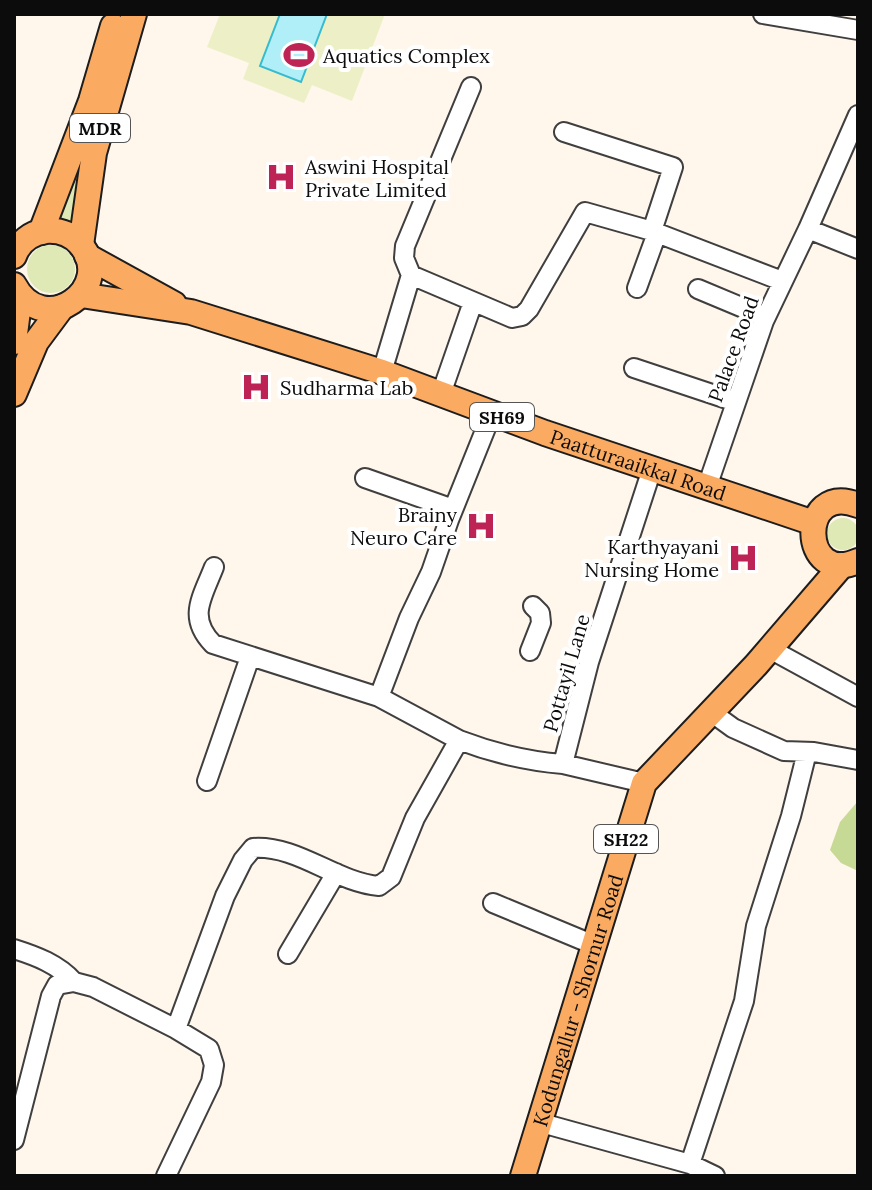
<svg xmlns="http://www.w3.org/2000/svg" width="872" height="1190" font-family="Lora,serif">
	<rect width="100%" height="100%" fill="#fff6ec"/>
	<!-- green -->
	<path fill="#dee9b5" d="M 82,159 L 73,227 L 54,221 Z
		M27 269a24 24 0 1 1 48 0a24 24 0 1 1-48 0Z
		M827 534a16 16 0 1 1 32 0a16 16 0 1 1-32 0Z"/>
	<!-- forest -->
	<path fill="#c7da95" d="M 858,801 L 858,871 L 841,863 L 830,850 L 840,822 Z"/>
	<!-- pitch -->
	<path fill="#edf0c7" d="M 220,14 L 385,14 L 352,101 L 312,85 L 304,103 L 243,79 L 249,63 L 207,47 Z"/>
	<!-- water -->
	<path fill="#b0eff7" stroke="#37bbce" stroke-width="2" d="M 280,14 L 327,14 L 301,82 L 260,66 Z"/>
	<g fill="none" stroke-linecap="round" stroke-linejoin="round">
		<!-- minor casing -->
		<g stroke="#3f3f3f" stroke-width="22">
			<path id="minor" d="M 763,14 L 858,30
				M 858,115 L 808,229 L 858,249
				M 564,132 L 673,167 L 652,231
				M 411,275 L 404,258 L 405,246 L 471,87
				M 637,288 L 657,233
				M 698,289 L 765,317
				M 634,368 L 736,402
				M 382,372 L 411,275 L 512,318 L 522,316 L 529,309 L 585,212 L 652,231 L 782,281
				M 441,394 L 473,302
				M 365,478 L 453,509
				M 707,487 L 764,321 L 808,229
				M 214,567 C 202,598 187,617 213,644 L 379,697 L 459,740
				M 770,649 L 858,697
				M 530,651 L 541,623 L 540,613 L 533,606
				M 379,697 L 409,618 L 431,572 L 449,520 L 492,413
				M 711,712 L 733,728 L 784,751 L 814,752 L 858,760
				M 207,781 L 250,657
				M 644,783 L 563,764 L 589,662 L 652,469
				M 493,903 L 594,945
				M 14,949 C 36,956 58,964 74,982
				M 288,954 L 336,873
				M 538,1122 L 690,1164 L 715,1176
				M 14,1140 L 51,996 L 57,985 L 74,982 L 93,987 L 176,1029 L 225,896 L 243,860 L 253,848 C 298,845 335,882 379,886 L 391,877 L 415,818 L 459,740 C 493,753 526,761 563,764
				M 690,1164 L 744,1001 L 756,926 L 791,816 L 807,752
				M 166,1176 L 211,1082 L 214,1065 L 209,1049 L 176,1029"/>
		</g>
		<!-- major casing -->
		<g stroke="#1d1d1d" stroke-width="28">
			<g id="major">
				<path d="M 41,232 L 91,101 L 113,26"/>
				<path d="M 81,245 L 94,153 L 134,14"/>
				<path d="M 14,256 C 19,242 31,233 46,231 C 59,230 71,234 80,244 C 117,287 44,341 14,285"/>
				<path d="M 87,256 L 174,304"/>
				<path id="s1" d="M 81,295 L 191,312 L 382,372 L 545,433 L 814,523"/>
				<path d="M 14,342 L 20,295"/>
				<path d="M 14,394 L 36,342 L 62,307"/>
				<path d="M 858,505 C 797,481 800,587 858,561"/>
				<path id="s2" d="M 523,1176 L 644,783 L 756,665 L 842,565"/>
			</g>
		</g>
		<!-- minor -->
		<use href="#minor" stroke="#fff" stroke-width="18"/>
		<!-- major -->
		<use href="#major" stroke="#faab61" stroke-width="24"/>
	</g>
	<!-- icons -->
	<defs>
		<g id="stadium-bare" transform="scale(2.4)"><path d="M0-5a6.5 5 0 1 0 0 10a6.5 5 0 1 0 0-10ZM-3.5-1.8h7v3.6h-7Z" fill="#bd2354" stroke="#fff" stroke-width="2.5" paint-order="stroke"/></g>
		<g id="hospital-bare" transform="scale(2.4)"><path d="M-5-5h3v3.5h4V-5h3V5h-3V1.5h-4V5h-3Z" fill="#bd2354" stroke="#fff" stroke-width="2.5" paint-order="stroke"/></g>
	</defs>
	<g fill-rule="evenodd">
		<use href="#stadium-bare" x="299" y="55"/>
		<use href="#hospital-bare" x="281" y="177"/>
		<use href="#hospital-bare" x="256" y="387"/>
		<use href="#hospital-bare" x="481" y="526"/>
		<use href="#hospital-bare" x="743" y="558"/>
	</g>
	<g text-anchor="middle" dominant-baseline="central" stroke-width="8" stroke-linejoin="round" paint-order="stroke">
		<!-- shield labels -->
		<g fill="#fff" stroke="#555" stroke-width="2">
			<rect x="70" y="114" width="60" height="28" rx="6"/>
			<rect x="470" y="403" width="64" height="28" rx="6"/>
			<rect x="594" y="825" width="64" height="28" rx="6"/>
		</g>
		<g font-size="18" font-weight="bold" fill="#0c0c0c">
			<text x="100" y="128">MDR</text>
			<text x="502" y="417">SH69</text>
			<text x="626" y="839">SH22</text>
		</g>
		<!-- poi labels -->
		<g font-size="20" fill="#0c0c0c" stroke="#fff" text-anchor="start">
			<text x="323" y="55">Aquatics Complex</text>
			<text x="305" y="166">Aswini Hospital<tspan x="305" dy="23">Private Limited</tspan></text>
			<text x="280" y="387">Sudharma Lab</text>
			<text x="457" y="514" text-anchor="end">Brainy<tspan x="457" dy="23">Neuro Care</tspan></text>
			<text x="719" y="546" text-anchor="end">Karthyayani<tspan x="719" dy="23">Nursing Home</tspan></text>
		</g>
		<!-- street labels -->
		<g font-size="20" fill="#0c0c0c" stroke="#fff">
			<text transform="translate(733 349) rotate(-70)">Palace Road</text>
			<text stroke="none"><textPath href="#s1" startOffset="584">Paatturaaikkal Road</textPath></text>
			<text transform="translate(566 673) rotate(-74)">Pottayil Lane</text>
			<text stroke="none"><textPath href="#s2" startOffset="184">Kodungallur - Shornur Road</textPath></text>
		</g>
	</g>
	<!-- border -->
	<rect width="872" height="1190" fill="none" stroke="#0c0c0c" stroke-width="32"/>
</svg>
